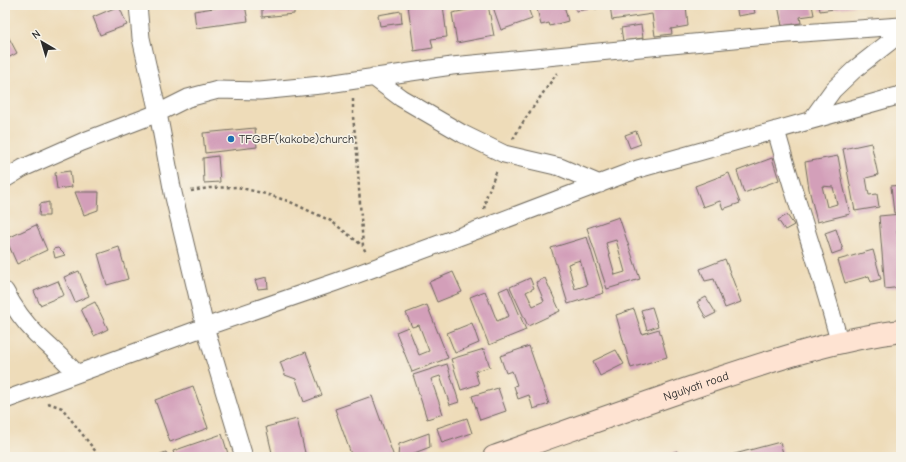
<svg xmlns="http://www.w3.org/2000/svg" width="906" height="462" font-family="'Comic Neue',sans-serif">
	<rect width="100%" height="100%" fill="#f7f3e8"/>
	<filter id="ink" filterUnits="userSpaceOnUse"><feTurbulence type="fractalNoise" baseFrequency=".025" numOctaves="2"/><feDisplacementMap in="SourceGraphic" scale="8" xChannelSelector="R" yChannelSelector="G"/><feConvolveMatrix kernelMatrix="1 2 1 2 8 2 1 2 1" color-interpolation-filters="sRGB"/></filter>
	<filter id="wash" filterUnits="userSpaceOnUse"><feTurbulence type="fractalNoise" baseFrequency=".012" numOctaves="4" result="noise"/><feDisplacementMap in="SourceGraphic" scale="16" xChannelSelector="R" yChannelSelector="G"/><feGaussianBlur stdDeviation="0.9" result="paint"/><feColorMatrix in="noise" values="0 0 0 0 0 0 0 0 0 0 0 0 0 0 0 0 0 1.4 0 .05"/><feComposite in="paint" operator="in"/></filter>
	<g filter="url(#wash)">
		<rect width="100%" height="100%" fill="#eedcb9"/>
		<g id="blocks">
			<!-- building -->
			<path fill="#d39fb9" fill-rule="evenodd" d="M 233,5 L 245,5 L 248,21 L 196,28 L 194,11 Z
				M 262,5 L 294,5 L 294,14 L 262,17 Z
				M 337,5 L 355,5 L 355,6 L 338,8 Z
				M 408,5 L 443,5 L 447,37 L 431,39 L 433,48 L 414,51 Z
				M 476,5 L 488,5 L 494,36 L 457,43 L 452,13 L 477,8 Z
				M 501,5 L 527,5 L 532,19 L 501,30 L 493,7 Z
				M 536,5 L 564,5 L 568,21 L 550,26 L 549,23 L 541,25 Z
				M 575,5 L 587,5 L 588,9 L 576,11 Z
				M 594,5 L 606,5 L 607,7 L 595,9 Z
				M 610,5 L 686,5 L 688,26 L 671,29 L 672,34 L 655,36 L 652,14 L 612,20 Z
				M 736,5 L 753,5 L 755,13 L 738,16 Z
				M 778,5 L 812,5 L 814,15 L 800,17 L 801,23 L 782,26 Z
				M 819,5 L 854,5 L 854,6 L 820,11 Z
				M 119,6 L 127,25 L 100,35 L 93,17 Z
				M 401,11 L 402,23 L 380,26 L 378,15 Z
				M 641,25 L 643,38 L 623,41 L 621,28 Z
				M 5,36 L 8,36 L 17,53 L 6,59 Z
				M 255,128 L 257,147 L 205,153 L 203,133 Z
				M 636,131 L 641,144 L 630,148 L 625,135 Z
				M 871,143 L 878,175 L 866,178 L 869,195 L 877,194 L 879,207 L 855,211 L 843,149 Z
				M 218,156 L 220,182 L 204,183 L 203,158 Z
				M 838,156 L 843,184 L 850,214 L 817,222 L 809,189 L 805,162 ZM 822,186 L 833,187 L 837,204 L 827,207 Z
				M 898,157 L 901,157 L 901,167 L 899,167 Z
				M 772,158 L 779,180 L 744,193 L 737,171 Z
				M 70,171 L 72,187 L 57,189 L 55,173 Z
				M 729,173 L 740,203 L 723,209 L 720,201 L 703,207 L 695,186 Z
				M 901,185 L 901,212 L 894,213 L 891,186 Z
				M 75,192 L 99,192 L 98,210 L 84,215 Z
				M 49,202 L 49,216 L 39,216 L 40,204 Z
				M 901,214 L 901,230 L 897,230 L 899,257 L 901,257 L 901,287 L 885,289 L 879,216 Z
				M 787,215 L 794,225 L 785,230 L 778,220 Z
				M 619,217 L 640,279 L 607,289 L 587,228 ZM 616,240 L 625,272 L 615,275 L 606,243 Z
				M 36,225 L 47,250 L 17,264 L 6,239 Z
				M 836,229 L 843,250 L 832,254 L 825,233 Z
				M 587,237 L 604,293 L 568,304 L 551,248 ZM 580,260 L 587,285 L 575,289 L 568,264 Z
				M 119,247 L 128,279 L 107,285 L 98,254 Z
				M 58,248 L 65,255 L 55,258 L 53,249 Z
				M 873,250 L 881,279 L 871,282 L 869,276 L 845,283 L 838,260 Z
				M 725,259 L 741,302 L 725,308 L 714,279 L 705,281 L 700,269 Z
				M 79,271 L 89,296 L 75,302 L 64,277 Z
				M 453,272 L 462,292 L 437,302 L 429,282 Z
				M 267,277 L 268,288 L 258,289 L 255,280 Z
				M 530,278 L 534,288 L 526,292 L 533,306 L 544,301 L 536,282 L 545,278 L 560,311 L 528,326 L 510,287 Z
				M 58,281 L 64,295 L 40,305 L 34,291 Z
				M 508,287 L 526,330 L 489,345 L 470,297 L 485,291 L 497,321 L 509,316 L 499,291 Z
				M 706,297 L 716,313 L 706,318 L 697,302 Z
				M 95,302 L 108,329 L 94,336 L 81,309 Z
				M 427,305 L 448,358 L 412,372 L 396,332 L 408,327 L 419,355 L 429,351 L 419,325 L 412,327 L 406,313 Z
				M 652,307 L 658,326 L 647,330 L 641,310 Z
				M 634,309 L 642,334 L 659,329 L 667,357 L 631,368 L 616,315 Z
				M 472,323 L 479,343 L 455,353 L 447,333 Z
				M 529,346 L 549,404 L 533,409 L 529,395 L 518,399 L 514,386 L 517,385 L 512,371 L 506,373 L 500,356 Z
				M 484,349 L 490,367 L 475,371 L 479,384 L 461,390 L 451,359 Z
				M 616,350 L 624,364 L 600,376 L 593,361 Z
				M 306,352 L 322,395 L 304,402 L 296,379 L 285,375 L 280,362 Z
				M 447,364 L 459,402 L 450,405 L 440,376 L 431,379 L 443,414 L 427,419 L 413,375 Z
				M 193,386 L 208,428 L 170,442 L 155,400 Z
				M 498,388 L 506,411 L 480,420 L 472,396 Z
				M 372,396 L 394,457 L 352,457 L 335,409 Z
				M 467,418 L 472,433 L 442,443 L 437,428 Z
				M 297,419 L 306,457 L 273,457 L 266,427 Z
				M 429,433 L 430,447 L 404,457 L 398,457 L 399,444 Z
				M 222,434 L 229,457 L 175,457 L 173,451 Z
				M 780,442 L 784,457 L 731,457 L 731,455 Z
				M 677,451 L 679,457 L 660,457 Z
				M 166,452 L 168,457 L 153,457 Z"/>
		</g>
	</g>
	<g filter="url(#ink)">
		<use href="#blocks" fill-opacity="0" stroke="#6f695d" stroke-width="1"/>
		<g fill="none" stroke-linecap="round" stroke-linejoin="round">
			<!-- minor casing -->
			<g stroke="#6f695d" stroke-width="19">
				<path id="minor" d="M 373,77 L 401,98 L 463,134 L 504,154 L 560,167 L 600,184
					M 812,119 L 833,90 L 855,69 L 901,33
					M 776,130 C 795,201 821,270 839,341
					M 5,179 L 23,168 L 82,142 L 158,113 L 188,98 L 218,90 L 260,91 L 321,85 L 452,66 L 788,34 L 901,26
					M 5,291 C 13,306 24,322 36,334 C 50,347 64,359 76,373
					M 5,400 L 205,327 L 173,193 L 158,113 L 141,38 L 138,5
					M 244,457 L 205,327 L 336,282 L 480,229 L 638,169 L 901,95"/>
			</g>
			<!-- secondary casing -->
			<g stroke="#6f695d" stroke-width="24">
				<g id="secondary">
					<path id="s1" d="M 494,457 C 568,431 642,404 717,379 C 777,359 838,339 901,331"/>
				</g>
			</g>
			<!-- path -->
			<path stroke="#6f695d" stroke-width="2.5" stroke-dasharray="3 3" stroke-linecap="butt" d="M 353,99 L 353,117 L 357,152 L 359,189 L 363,246 L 366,253
				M 513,139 L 525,119 L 557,73
				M 191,191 L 209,188 L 237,187 L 262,193 L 288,201 L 331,221 L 363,246
				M 484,209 L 487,195 L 497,170
				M 48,403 L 62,408 L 100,457"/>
			<!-- minor -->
			<use href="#minor" stroke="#fff" stroke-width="17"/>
			<!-- secondary -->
			<use href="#secondary" stroke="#fee3d2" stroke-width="22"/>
		</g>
	</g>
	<!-- markers -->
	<circle fill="#1f6fb2" stroke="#f7f3e8" stroke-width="1.5" cx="231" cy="139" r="4"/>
	<g text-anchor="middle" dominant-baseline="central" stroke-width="3" stroke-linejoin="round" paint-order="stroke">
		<!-- poi labels -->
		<g font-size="12" fill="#2b2b2b" stroke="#f7f3e8" text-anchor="start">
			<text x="239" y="139">TFGBF(kakobe)church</text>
		</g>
		<!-- street labels -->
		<g font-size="12" fill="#2b2b2b" stroke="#f7f3e8">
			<text stroke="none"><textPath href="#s1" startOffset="214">Ngulyati road</textPath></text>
		</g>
	</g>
	<!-- margin -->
	<rect width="906" height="462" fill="none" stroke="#f7f3e8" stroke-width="20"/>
	<!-- north arrow -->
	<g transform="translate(42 42) rotate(322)" stroke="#f7f3e8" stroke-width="3" paint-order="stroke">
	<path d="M0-3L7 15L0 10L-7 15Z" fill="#2b2b2b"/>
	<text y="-6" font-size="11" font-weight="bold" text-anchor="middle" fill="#2b2b2b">N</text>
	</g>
</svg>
